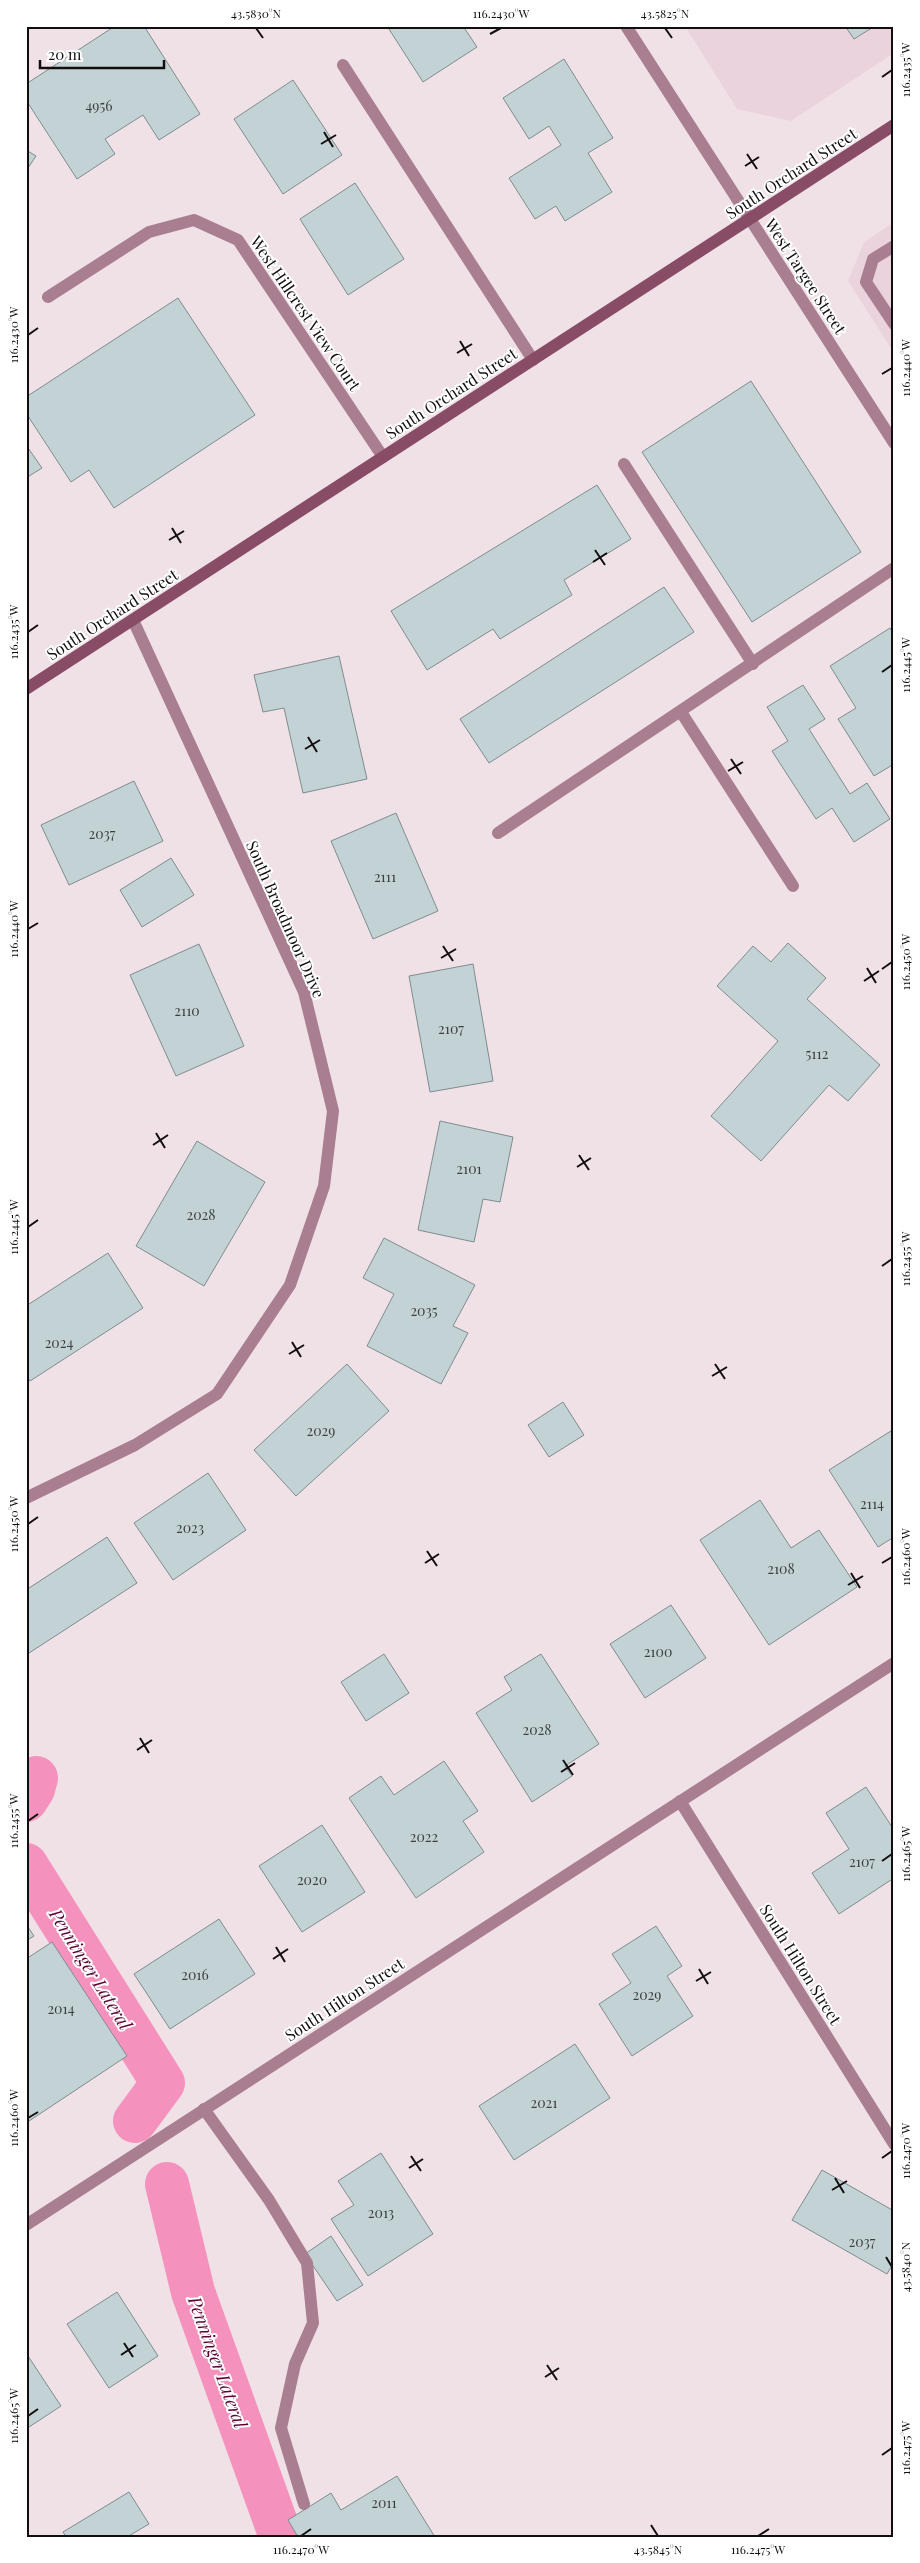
<svg xmlns="http://www.w3.org/2000/svg" width="920" height="2563" font-family="'Playfair Display',serif">
	<rect width="100%" height="100%" fill="#f0e1e7"/>
	<!-- built -->
	<path fill="#ead3dc" d="M 685,26 L 894,26 L 894,53 L 791,121 L 737,109 Z
		M 894,222 L 894,353 L 848,281 L 864,242 Z"/>
	<g fill="none" stroke-linecap="round" stroke-linejoin="round">
		<!-- canal -->
		<path stroke="#f492bd" stroke-width="44" d="M 26,1800 L 33,1789 L 36,1778
			M 26,1865 L 163,2083 L 135,2121
			M 167,2184 L 193,2292 L 281,2537"/>
	</g>
	<!-- building -->
	<path fill="#c3d3d5" stroke="#7e8c8f" d="M 115,26 L 144,26 L 200,114 L 159,140 L 143,115 L 105,139 L 115,154 L 77,179 L 26,100 L 26,84 Z
		M 387,26 L 463,26 L 477,47 L 423,82 Z
		M 845,26 L 875,26 L 854,39 Z
		M 564,59 L 613,138 L 588,153 L 612,192 L 565,221 L 556,206 L 535,219 L 509,178 L 561,145 L 549,126 L 529,139 L 503,98 Z
		M 293,80 L 342,155 L 283,194 L 234,119 Z
		M 26,150 L 36,156 L 26,171 Z
		M 355,183 L 404,259 L 348,295 L 300,219 Z
		M 178,298 L 255,415 L 114,508 L 89,470 L 71,482 L 26,413 L 26,397 Z
		M 751,381 L 861,552 L 752,622 L 642,452 Z
		M 26,445 L 42,468 L 26,478 Z
		M 597,485 L 631,539 L 564,580 L 572,595 L 500,639 L 493,629 L 427,670 L 391,611 Z
		M 664,587 L 694,632 L 489,763 L 460,719 Z
		M 890,628 L 894,635 L 894,764 L 874,776 L 838,719 L 856,708 L 830,666 Z
		M 339,656 L 367,779 L 303,793 L 284,708 L 263,712 L 254,675 Z
		M 803,685 L 825,719 L 809,729 L 850,794 L 867,783 L 890,819 L 854,842 L 832,808 L 816,819 L 772,751 L 788,741 L 767,707 Z
		M 134,781 L 163,841 L 69,885 L 41,825 Z
		M 396,813 L 438,911 L 373,939 L 331,841 Z
		M 171,858 L 194,895 L 142,927 L 120,890 Z
		M 788,943 L 826,978 L 807,999 L 880,1065 L 848,1101 L 829,1085 L 761,1161 L 711,1116 L 778,1041 L 717,986 L 753,946 L 771,962 Z
		M 199,944 L 244,1046 L 176,1076 L 130,975 Z
		M 473,964 L 493,1081 L 430,1092 L 409,976 Z
		M 440,1121 L 513,1137 L 500,1202 L 483,1199 L 474,1242 L 418,1230 Z
		M 197,1141 L 265,1182 L 204,1286 L 136,1246 Z
		M 384,1238 L 475,1285 L 453,1326 L 468,1333 L 441,1384 L 367,1346 L 394,1294 L 363,1278 Z
		M 108,1253 L 143,1308 L 30,1381 L 26,1375 L 26,1306 Z
		M 347,1364 L 389,1411 L 296,1496 L 254,1450 Z
		M 563,1402 L 584,1435 L 549,1457 L 528,1425 Z
		M 894,1429 L 894,1537 L 878,1547 L 829,1470 Z
		M 208,1473 L 246,1530 L 173,1580 L 134,1523 Z
		M 760,1500 L 791,1548 L 819,1530 L 857,1587 L 769,1645 L 700,1540 Z
		M 107,1537 L 137,1583 L 29,1653 L 26,1649 L 26,1590 Z
		M 671,1605 L 706,1658 L 645,1698 L 610,1644 Z
		M 384,1654 L 409,1693 L 366,1721 L 341,1682 Z
		M 541,1654 L 599,1744 L 565,1766 L 572,1776 L 532,1802 L 476,1713 L 512,1690 L 504,1677 Z
		M 444,1761 L 478,1811 L 463,1821 L 484,1852 L 416,1898 L 349,1798 L 381,1776 L 394,1795 Z
		M 866,1787 L 894,1830 L 894,1878 L 839,1914 L 812,1873 L 849,1849 L 826,1813 Z
		M 322,1825 L 365,1892 L 302,1932 L 259,1866 Z
		M 219,1919 L 255,1974 L 170,2029 L 134,1974 Z
		M 26,1924 L 34,1936 L 26,1941 Z
		M 656,1926 L 682,1966 L 667,1976 L 693,2016 L 632,2056 L 599,2004 L 631,1983 L 612,1954 Z
		M 52,1942 L 127,2056 L 26,2123 L 26,1959 Z
		M 575,2044 L 610,2098 L 514,2160 L 479,2106 Z
		M 381,2153 L 433,2234 L 368,2276 L 331,2219 L 354,2205 L 338,2181 Z
		M 822,2170 L 894,2211 L 894,2262 L 887,2274 L 792,2220 Z
		M 331,2236 L 363,2285 L 337,2301 L 305,2254 Z
		M 117,2292 L 158,2356 L 109,2388 L 67,2324 Z
		M 26,2353 L 61,2406 L 26,2429 Z
		M 397,2476 L 435,2537 L 298,2537 L 288,2520 L 331,2493 L 341,2510 Z
		M 129,2492 L 149,2524 L 127,2537 L 66,2537 L 63,2532 Z"/>
	<g fill="none" stroke-linecap="round" stroke-linejoin="round">
		<!-- service -->
		<path stroke="#a97e90" stroke-width="12" d="M 343,65 L 533,360
			M 894,246 L 873,259 L 866,282 L 894,324
			M 624,464 L 753,664
			M 681,712 L 793,886
			M 498,833 L 894,568
			M 204,2109 L 269,2200 L 307,2263 L 313,2323 L 295,2364 L 281,2428 L 304,2504"/>
		<!-- minor -->
		<path stroke="#a97e90" stroke-width="12" d="M 626,26 L 750,219
			M 48,297 L 149,232 L 194,220 L 238,240 L 383,457
			M 26,1498 L 135,1445 L 217,1394 L 290,1285 L 324,1186 L 333,1111 L 304,992 L 133,620
			M 680,1801 L 894,2144
			M 26,2225 L 894,1663"/>
		<!-- tertiary -->
		<path stroke="#a97e90" stroke-width="12" d="M 750,219 L 894,443"/>
		<!-- secondary -->
		<path stroke="#884c67" stroke-width="12" d="M 26,689 L 894,125"/>
	</g>
	<!-- ticks -->
	<path fill="none" stroke="#120e0f" stroke-width="2" d="M 256,28 L 263,38M 665,28 L 672,38M 490,34 L 501,28M 882,77 L 892,70M 324,132 L 333,147M 321,144 L 336,135M 747,154 L 757,169M 745,166 L 759,157M 28,335 L 38,328M 460,341 L 469,356M 457,353 L 472,344M 882,374 L 892,368M 172,528 L 181,543M 169,540 L 184,531M 595,550 L 605,565M 593,562 L 607,553M 28,632 L 38,625M 882,672 L 892,665M 308,737 L 317,752M 305,749 L 320,740M 731,759 L 741,774M 728,771 L 743,762M 28,929 L 38,923M 443,946 L 453,961M 441,958 L 456,949M 867,968 L 876,983M 882,969 L 892,962M 864,981 L 879,971M 156,1133 L 165,1148M 153,1145 L 168,1135M 579,1155 L 589,1170M 577,1167 L 591,1158M 28,1227 L 38,1220M 882,1266 L 892,1259M 292,1342 L 301,1357M 289,1354 L 304,1345M 715,1364 L 725,1379M 712,1376 L 727,1367M 28,1524 L 38,1517M 427,1551 L 437,1566M 425,1563 L 439,1554M 882,1563 L 892,1557M 851,1573 L 860,1588M 848,1585 L 863,1576M 140,1738 L 149,1753M 137,1750 L 152,1740M 563,1760 L 573,1775M 561,1772 L 575,1763M 28,1821 L 38,1814M 882,1861 L 892,1854M 276,1947 L 285,1962M 273,1959 L 288,1949M 699,1969 L 708,1984M 696,1981 L 711,1972M 28,2118 L 38,2112M 411,2156 L 421,2171M 882,2158 L 892,2151M 409,2168 L 423,2159M 835,2178 L 844,2193M 832,2190 L 847,2181M 886,2257 L 892,2267M 124,2343 L 133,2357M 121,2355 L 136,2345M 547,2365 L 557,2380M 545,2377 L 559,2368M 28,2416 L 38,2409M 882,2455 L 892,2448M 651,2525 L 658,2536M 301,2536 L 311,2529M 758,2536 L 769,2529"/>
	<g text-anchor="middle" dominant-baseline="central" stroke-width="4" stroke-linejoin="round" paint-order="stroke">
		<!-- number labels -->
		<g font-size="14" fill="#3e3f40">
			<text x="99" y="105">4956</text>
			<text x="102" y="833">2037</text>
			<text x="385" y="876">2111</text>
			<text x="187" y="1010">2110</text>
			<text x="451" y="1028">2107</text>
			<text x="817" y="1053">5112</text>
			<text x="469" y="1168">2101</text>
			<text x="201" y="1214">2028</text>
			<text x="424" y="1310">2035</text>
			<text x="59" y="1342">2024</text>
			<text x="321" y="1430">2029</text>
			<text x="872" y="1503">2114</text>
			<text x="190" y="1527">2023</text>
			<text x="781" y="1568">2108</text>
			<text x="658" y="1651">2100</text>
			<text x="537" y="1729">2028</text>
			<text x="424" y="1836">2022</text>
			<text x="862" y="1861">2107</text>
			<text x="312" y="1879">2020</text>
			<text x="195" y="1974">2016</text>
			<text x="647" y="1994">2029</text>
			<text x="61" y="2008">2014</text>
			<text x="544" y="2102">2021</text>
			<text x="381" y="2212">2013</text>
			<text x="862" y="2241">2037</text>
			<text x="384" y="2502">2011</text>
		</g>
		<!-- street labels -->
		<g font-size="16" fill="#120e0f" stroke="#fff">
			<text transform="translate(791 173) rotate(-33)">South Orchard Street</text>
			<text transform="translate(806 276) rotate(57)">West Targee Street</text>
			<text transform="translate(306 313) rotate(56)">West Hillcrest View Court</text>
			<text transform="translate(451 393) rotate(-33)">South Orchard Street</text>
			<text transform="translate(112 614) rotate(-33)">South Orchard Street</text>
			<text transform="translate(286 919) rotate(66)">South Broadmoor Drive</text>
			<text transform="translate(801 1964) rotate(58)">South Hilton Street</text>
			<text transform="translate(344 1999) rotate(-33)">South Hilton Street</text>
		</g>
		<!-- water labels -->
		<g font-size="18" font-style="italic" fill="#5b0136" stroke="#fff">
			<text transform="translate(91 1969) rotate(58)">Penninger Lateral</text>
			<text transform="translate(218 2362) rotate(70)">Penninger Lateral</text>
		</g>
	</g>
	<!-- border -->
	<rect width="920" height="2563" fill="none" stroke="#ffffff" stroke-width="55"/>
	<!-- scale -->
	<path d="M40 60v8h124v-8" fill="none" stroke="#120e0f" stroke-width="2.5"/>
	<text x="48" y="60" font-size="15" fill="#120e0f" stroke="#ffffff" stroke-width="4" paint-order="stroke">20 m</text>
	<rect x="28" y="28" width="864" height="2508" fill="none" stroke="#120e0f" stroke-width="2"/>
	<g font-size="12" text-anchor="middle" fill="#120e0f">
		<text x="256" y="18">43.5830°N</text>
		<text x="501" y="18">116.2430°W</text>
		<text x="665" y="18">43.5825°N</text>
		<text transform="translate(906 70) rotate(-90)" y="4">116.2435°W</text>
		<text transform="translate(14 335) rotate(-90)" y="4">116.2430°W</text>
		<text transform="translate(906 368) rotate(-90)" y="4">116.2440°W</text>
		<text transform="translate(14 632) rotate(-90)" y="4">116.2435°W</text>
		<text transform="translate(906 665) rotate(-90)" y="4">116.2445°W</text>
		<text transform="translate(14 929) rotate(-90)" y="4">116.2440°W</text>
		<text transform="translate(906 962) rotate(-90)" y="4">116.2450°W</text>
		<text transform="translate(14 1227) rotate(-90)" y="4">116.2445°W</text>
		<text transform="translate(906 1259) rotate(-90)" y="4">116.2455°W</text>
		<text transform="translate(14 1524) rotate(-90)" y="4">116.2450°W</text>
		<text transform="translate(906 1557) rotate(-90)" y="4">116.2460°W</text>
		<text transform="translate(14 1821) rotate(-90)" y="4">116.2455°W</text>
		<text transform="translate(906 1854) rotate(-90)" y="4">116.2465°W</text>
		<text transform="translate(14 2118) rotate(-90)" y="4">116.2460°W</text>
		<text transform="translate(906 2151) rotate(-90)" y="4">116.2470°W</text>
		<text transform="translate(906 2267) rotate(-90)" y="4">43.5840°N</text>
		<text transform="translate(14 2416) rotate(-90)" y="4">116.2465°W</text>
		<text transform="translate(906 2448) rotate(-90)" y="4">116.2475°W</text>
		<text x="301" y="2554">116.2470°W</text>
		<text x="658" y="2554">43.5845°N</text>
		<text x="758" y="2554">116.2475°W</text>
	</g>
</svg>
